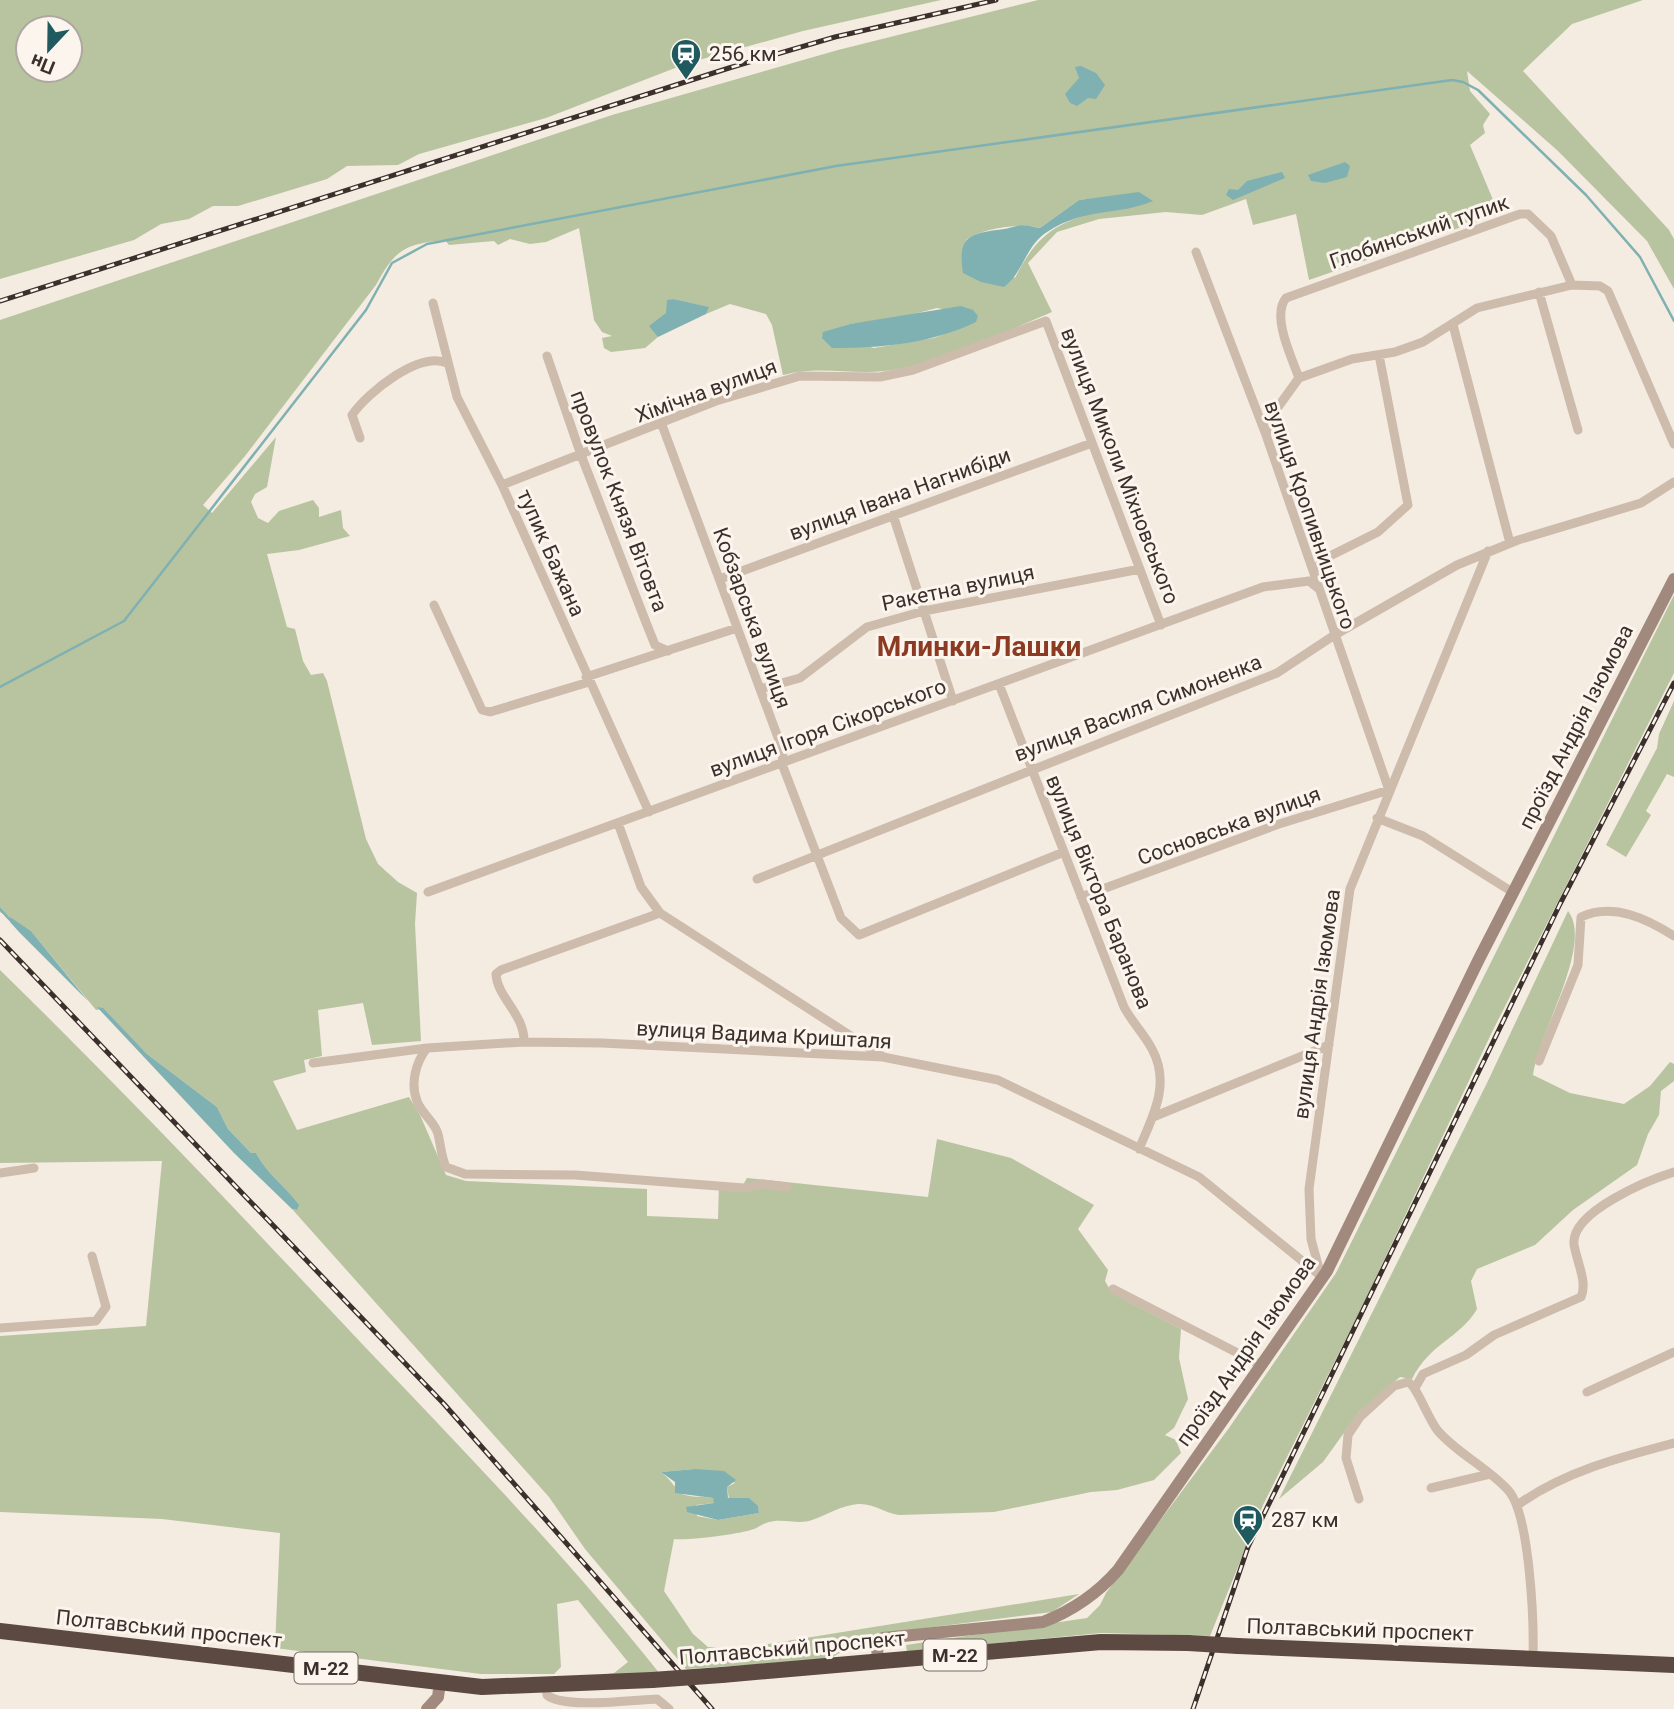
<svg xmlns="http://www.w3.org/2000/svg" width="1674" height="1709" font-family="Roboto,sans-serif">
	<rect width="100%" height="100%" fill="#f4ebe1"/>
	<!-- green -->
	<path fill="#b8c4a0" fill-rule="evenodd" d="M 0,0 L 941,0 L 803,31 L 688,63 L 546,118 L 419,154 L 398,165 L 347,166 L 327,179 L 238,206 L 213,206 L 189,219 L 161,224 L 134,240 L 0,279 ZM 28,28 L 70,28 L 70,70 L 28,70 Z
		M 1038,0 L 1643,0 L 1572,24 L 1523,71 L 1669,230 L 1674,239 L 1674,289 L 1647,241 L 1558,151 L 1467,71 L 1470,91 L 1490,114 L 1483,125 L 1485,133 L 1470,145 L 1499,214 L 1309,280 L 1296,214 L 1253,225 L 1246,199 L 1202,215 L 1166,212 L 1099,219 L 1057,232 L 1028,263 L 1052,312 C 1002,333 938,365 884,371 C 848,375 821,365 783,375 L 772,325 L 766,314 L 730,304 L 706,314 L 708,307 L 674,299 L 667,301 L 667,313 L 656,323 L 658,337 L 645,348 L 611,352 L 604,348 L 602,338 L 612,336 L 602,332 L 594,320 L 579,228 L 546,242 L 530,244 L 510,239 L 498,245 L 494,241 L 449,245 L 445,240 C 404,244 395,250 376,285 L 245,456 L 203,505 L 212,513 L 276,437 L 267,487 L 255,494 L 251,502 L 258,518 L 268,523 L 279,511 L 313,500 L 319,508 L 319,517 L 341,510 L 343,528 L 350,536 L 299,550 L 267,554 L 287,627 L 295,629 L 303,661 L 311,675 L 323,673 L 327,681 L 366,839 L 378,864 L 398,882 L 417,893 L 415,924 L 421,1041 L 372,1045 L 363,1003 L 318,1010 L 322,1056 L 304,1060 L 306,1072 L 273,1081 L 297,1130 L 409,1097 L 420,1115 L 446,1175 L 466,1181 L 647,1189 L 647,1216 L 718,1219 L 719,1183 L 743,1185 L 747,1178 L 928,1197 L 937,1139 L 1011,1158 L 1094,1205 L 1078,1229 L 1108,1270 L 1105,1281 L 1112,1293 L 1181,1329 L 1179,1358 L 1188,1399 L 1174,1428 L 1165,1435 L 1176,1440 L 1181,1453 L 1154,1480 L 1117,1490 L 1091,1492 L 994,1512 L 899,1515 C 884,1513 874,1503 858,1504 C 840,1506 829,1514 812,1520 C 798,1525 784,1518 769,1522 C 764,1523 759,1527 754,1529 C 741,1534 687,1541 674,1539 L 664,1591 L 693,1634 L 708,1647 L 737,1649 L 1079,1594 L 1052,1612 L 887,1633 L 854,1644 L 828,1660 L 686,1669 L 585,1549 L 549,1497 L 292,1209 L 297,1210 L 298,1205 C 285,1186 267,1174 256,1153 L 251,1153 L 228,1129 L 217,1107 L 147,1054 L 103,1009 L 96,1010 L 31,931 L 0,912 L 0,320 L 612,115 L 838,50 ZM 1117,196 L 1114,209 C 1063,218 1038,231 1015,278 L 966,240 C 983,228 1019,223 1040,228 L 1079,200 ZM 937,308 L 978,316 L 975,322 L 934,338 L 874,348 L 823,333 L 850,324 L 891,320 ZM 694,1469 L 735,1483 L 727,1487 L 729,1499 L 758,1507 L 759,1513 L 718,1520 L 697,1516 L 696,1505 L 715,1503 L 713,1498 C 702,1496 689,1498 680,1493 C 679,1492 669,1478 661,1472 Z
		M 1674,595 L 1674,673 L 1493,1030 L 1359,1313 L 1263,1505 L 1210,1636 L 1101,1633 L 907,1652 L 906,1645 L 1087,1618 L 1100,1605 L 1106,1593 L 1229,1428 L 1336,1273 Z
		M 1674,701 L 1674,777 L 1667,774 L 1646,811 L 1651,815 L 1626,857 L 1606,845 L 1657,748 L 1659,734 Z
		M 1568,911 C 1594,944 1538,1034 1533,1075 L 1570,1093 L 1624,1104 L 1650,1086 L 1670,1062 L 1674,1064 L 1674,1081 L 1661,1091 L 1659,1115 L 1648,1134 L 1637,1165 L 1573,1210 L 1535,1245 L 1477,1269 L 1471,1281 L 1477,1309 C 1460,1338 1429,1344 1412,1379 L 1400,1377 L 1359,1412 L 1323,1462 L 1279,1499 L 1487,1083 Z
		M 0,970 C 125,1092 245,1219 365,1347 C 466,1453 569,1559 660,1674 L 570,1680 L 614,1673 L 628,1662 L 578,1600 L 557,1604 L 561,1667 L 554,1674 L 481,1674 L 275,1648 L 280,1533 L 162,1519 L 0,1512 L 0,1336 L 146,1326 L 162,1161 L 0,1163 Z"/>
	<!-- water -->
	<path fill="#7fb0b2" d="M 1081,66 L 1096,73 L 1105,85 L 1096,99 L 1088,98 L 1077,106 L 1070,103 L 1065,94 L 1079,78 L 1075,67 Z
		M 1345,162 L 1350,166 L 1347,177 L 1325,183 L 1311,181 L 1308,175 Z
		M 1282,172 L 1285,178 L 1233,200 L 1226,195 L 1229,189 L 1238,190 L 1247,181 Z
		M 1139,192 L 1153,201 C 1118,216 1085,207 1047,232 C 1026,245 1023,273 1004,287 L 981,282 L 963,273 C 958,240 966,234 997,230 C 1018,228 1014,222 1040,228 L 1079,200 Z
		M 674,299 L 709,307 L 706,314 L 658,337 L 649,326 L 666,313 L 667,300 Z
		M 961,306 L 973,310 L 978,316 L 976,322 C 930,344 882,348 832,348 L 822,338 L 823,332 L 850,324 Z
		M 10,917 L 31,931 L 88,1001 L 20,933 L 10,922 Z
		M 97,1007 L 103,1008 L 147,1054 L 217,1107 L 228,1129 L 251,1153 L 256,1153 C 267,1174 285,1186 299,1205 L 297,1210 L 292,1209 L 234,1153 Z
		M 694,1469 L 724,1471 L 736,1480 L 727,1487 L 728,1498 L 749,1498 L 758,1506 L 759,1513 L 718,1520 L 687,1512 L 686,1507 L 714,1503 L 713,1498 L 675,1493 L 675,1482 L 661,1472 Z"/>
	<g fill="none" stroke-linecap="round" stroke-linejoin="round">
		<!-- stream -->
		<path stroke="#7fb0b2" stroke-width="2.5" d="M 0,687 L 124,621 L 366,310 L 392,263 L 427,244 L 836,166 L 1452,80 L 1463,82 L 1478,90 L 1586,195 L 1640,257 L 1674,321
			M 0,909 L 10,920"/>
		<!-- street -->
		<path stroke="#cdbbac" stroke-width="9" d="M 1539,292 L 1578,430
			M 433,303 L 457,397 L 502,485 L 649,812
			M 1453,325 L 1510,543
			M 547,356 L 581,455 L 647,625 L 655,645 L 668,651
			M 1299,378 C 1292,358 1271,316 1286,298 L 1520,214 L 1528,214 L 1551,236 L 1572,285 L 1600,286 L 1608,291 L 1674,444
			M 662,425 L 783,751 L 782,764 L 841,918 L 859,935 L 1064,852
			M 1266,435 L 1278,407 L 1299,378 L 1352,359 L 1395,352 L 1423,342 L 1477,308 L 1572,285
			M 360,438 L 352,415 C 368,392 419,351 447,363
			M 502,485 L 716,401 L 800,376 L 880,377 L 913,370 L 1046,321 L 1161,625
			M 893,515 L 953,701
			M 1313,571 L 1326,558 L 1378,532 L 1408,505 L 1379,355
			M 720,579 L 1092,443
			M 434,605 L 482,710 L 490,712 L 589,682
			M 586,677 L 737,628
			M 999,684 L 1124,1007 C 1132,1022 1144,1034 1152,1049 C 1171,1084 1153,1116 1139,1149
			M 760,689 L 800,678 L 867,627 L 924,611 L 1140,569
			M 1377,818 L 1423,836 L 1514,893
			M 618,823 L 641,887 L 660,913 L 882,1056
			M 757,879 L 1277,673 L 1333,636 L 1457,565 L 1518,540 L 1641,503 L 1674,482
			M 428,892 L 1263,587 L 1309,581 L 1319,589
			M 1081,897 L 1279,824 L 1389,790 L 1266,435 L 1196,252
			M 524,1042 C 525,1015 497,997 496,974 L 501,970 L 660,913
			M 427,1048 C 416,1062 410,1083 417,1101 C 421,1113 435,1122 438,1134 C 441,1146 441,1156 446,1167 L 465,1174 L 575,1175 L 744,1188 L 763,1184 L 787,1187
			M 1539,1061 L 1578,965 L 1581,917 C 1613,902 1647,919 1674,936
			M 313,1063 L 427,1048 L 524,1042 L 602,1043 L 883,1057 L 998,1080 L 1199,1177 L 1322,1277
			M 1153,1117 L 1329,1045
			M 0,1173 L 34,1168
			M 1321,1276 L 1311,1239 L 1309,1189 L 1350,889 L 1488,551
			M 1113,1289 L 1261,1365
			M 0,1328 L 96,1321 L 106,1307 L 92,1256
			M 1415,1388 L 1423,1374 L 1466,1355 L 1494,1335 L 1581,1297 C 1588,1282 1576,1260 1574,1244 C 1571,1212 1648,1180 1674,1172
			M 1587,1392 L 1674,1352
			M 1431,1488 L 1490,1474
			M 1359,1499 L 1346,1458 L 1348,1435 L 1360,1417 L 1394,1386 L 1408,1382 C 1417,1386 1428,1419 1438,1431 C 1458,1454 1487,1467 1508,1490 C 1530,1514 1534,1623 1533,1658
			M 1519,1504 C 1564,1472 1620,1457 1674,1443
			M 546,1686 L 547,1695 C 563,1709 633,1700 657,1699 L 669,1709"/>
		<!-- secondary -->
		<path stroke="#a18a7d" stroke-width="12" d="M 878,1663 L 877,1646 L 883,1638 L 1043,1622 C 1074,1610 1097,1594 1118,1570 L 1327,1271 L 1479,959 L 1674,579
			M 427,1709 L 438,1697 L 440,1682"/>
		<!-- highway -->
		<path stroke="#5c4a42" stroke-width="16" d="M 0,1631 L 482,1687 L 652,1680
			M 1238,1646 L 1674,1665
			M 722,1675 L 1101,1642 L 1188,1643"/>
		<!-- rail casing -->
		<g stroke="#3b302b" stroke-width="5">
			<path id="rail" d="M 0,301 L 729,68 L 835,37 L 996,0
				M 0,940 L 444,1404 L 712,1709
				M 1193,1709 L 1248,1547 L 1560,904 L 1674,683"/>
		</g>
		<!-- rail -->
		<use href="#rail" stroke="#fbf5ee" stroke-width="2.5" stroke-dasharray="8" stroke-linecap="butt"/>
		<!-- highway-bridge -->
		<path stroke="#5c4a42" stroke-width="16" d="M 1188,1643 L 1238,1646
			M 652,1680 L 722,1675"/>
	</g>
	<!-- icons -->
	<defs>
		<g id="station-pin" transform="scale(1.575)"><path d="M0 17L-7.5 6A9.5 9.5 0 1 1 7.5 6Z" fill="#1f5a5e" stroke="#fbf5ee"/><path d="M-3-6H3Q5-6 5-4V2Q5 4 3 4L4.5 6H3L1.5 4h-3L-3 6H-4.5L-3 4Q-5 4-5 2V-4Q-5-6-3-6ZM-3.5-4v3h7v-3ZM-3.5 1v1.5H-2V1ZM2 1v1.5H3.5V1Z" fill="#fff"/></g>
	</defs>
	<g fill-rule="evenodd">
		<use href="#station-pin" x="686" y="54"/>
		<use href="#station-pin" x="1248" y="1520"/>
	</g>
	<g text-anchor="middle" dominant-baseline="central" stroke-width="6" stroke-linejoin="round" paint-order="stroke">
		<!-- shield labels -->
		<g fill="#fbf5ee" stroke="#756b66" stroke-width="2">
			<rect x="923.5" y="1639.5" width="63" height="31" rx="5"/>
			<rect x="294.5" y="1652.5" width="63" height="31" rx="5"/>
		</g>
		<g font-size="19" font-weight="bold" fill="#3b302b">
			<text x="955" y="1655">М-22</text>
			<text x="326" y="1668">М-22</text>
		</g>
		<!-- poi labels -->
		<g font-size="21" fill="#3b302b" stroke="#fbf5ee" text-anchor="start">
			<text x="709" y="54">256 км</text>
			<text x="1271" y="1520">287 км</text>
		</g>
		<!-- street labels -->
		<g font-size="21" fill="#3b302b" stroke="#fbf5ee">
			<text transform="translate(1419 232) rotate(-19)">Глобинський тупик</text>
			<text transform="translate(706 391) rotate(-20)">Хімічна вулиця</text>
			<text transform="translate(1120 466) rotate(69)">вулиця Миколи Міхновського</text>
			<text transform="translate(900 494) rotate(-20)">вулиця Івана Нагнибіди</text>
			<text transform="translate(619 501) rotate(69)">провулок Князя Вітовта</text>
			<text transform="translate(1310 515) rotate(71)">вулиця Кропивницького</text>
			<text transform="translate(551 553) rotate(66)">тупик Бажана</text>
			<text transform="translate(958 588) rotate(-12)">Ракетна вулиця</text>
			<text transform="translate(752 618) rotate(70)">Кобзарська вулиця</text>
			<text transform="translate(1138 708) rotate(-21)">вулиця Василя Симоненка</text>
			<text transform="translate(1576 727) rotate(-63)">проїзд Андрія Ізюмова</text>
			<text transform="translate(828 728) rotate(-20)">вулиця Ігоря Сікорського</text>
			<text transform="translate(1229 826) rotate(-20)">Сосновська вулиця</text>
			<text transform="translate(1099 892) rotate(68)">вулиця Віктора Баранова</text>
			<text transform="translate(1317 1004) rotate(-82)">вулиця Андрія Ізюмова</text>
			<text transform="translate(764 1035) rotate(3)">вулиця Вадима Кришталя</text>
			<text transform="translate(1246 1351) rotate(-55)">проїзд Андрія Ізюмова</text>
			<text transform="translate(169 1629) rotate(6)">Полтавський проспект</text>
			<text transform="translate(1360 1630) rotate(2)">Полтавський проспект</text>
			<text transform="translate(792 1648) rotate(-5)">Полтавський проспект</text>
		</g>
		<!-- district labels -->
		<g font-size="28" font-weight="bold" fill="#8c3b22" stroke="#fbf5ee">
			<text x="979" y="646">Млинки-Лашки</text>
		</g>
	</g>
	<!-- north arrow -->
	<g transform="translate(49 49) rotate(202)"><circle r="33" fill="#fbf5ee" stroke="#aea6a0" stroke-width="2"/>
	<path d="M0-5L12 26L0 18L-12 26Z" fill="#1f5a5e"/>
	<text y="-10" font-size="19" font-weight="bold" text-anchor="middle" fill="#3b302b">Пн</text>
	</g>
</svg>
